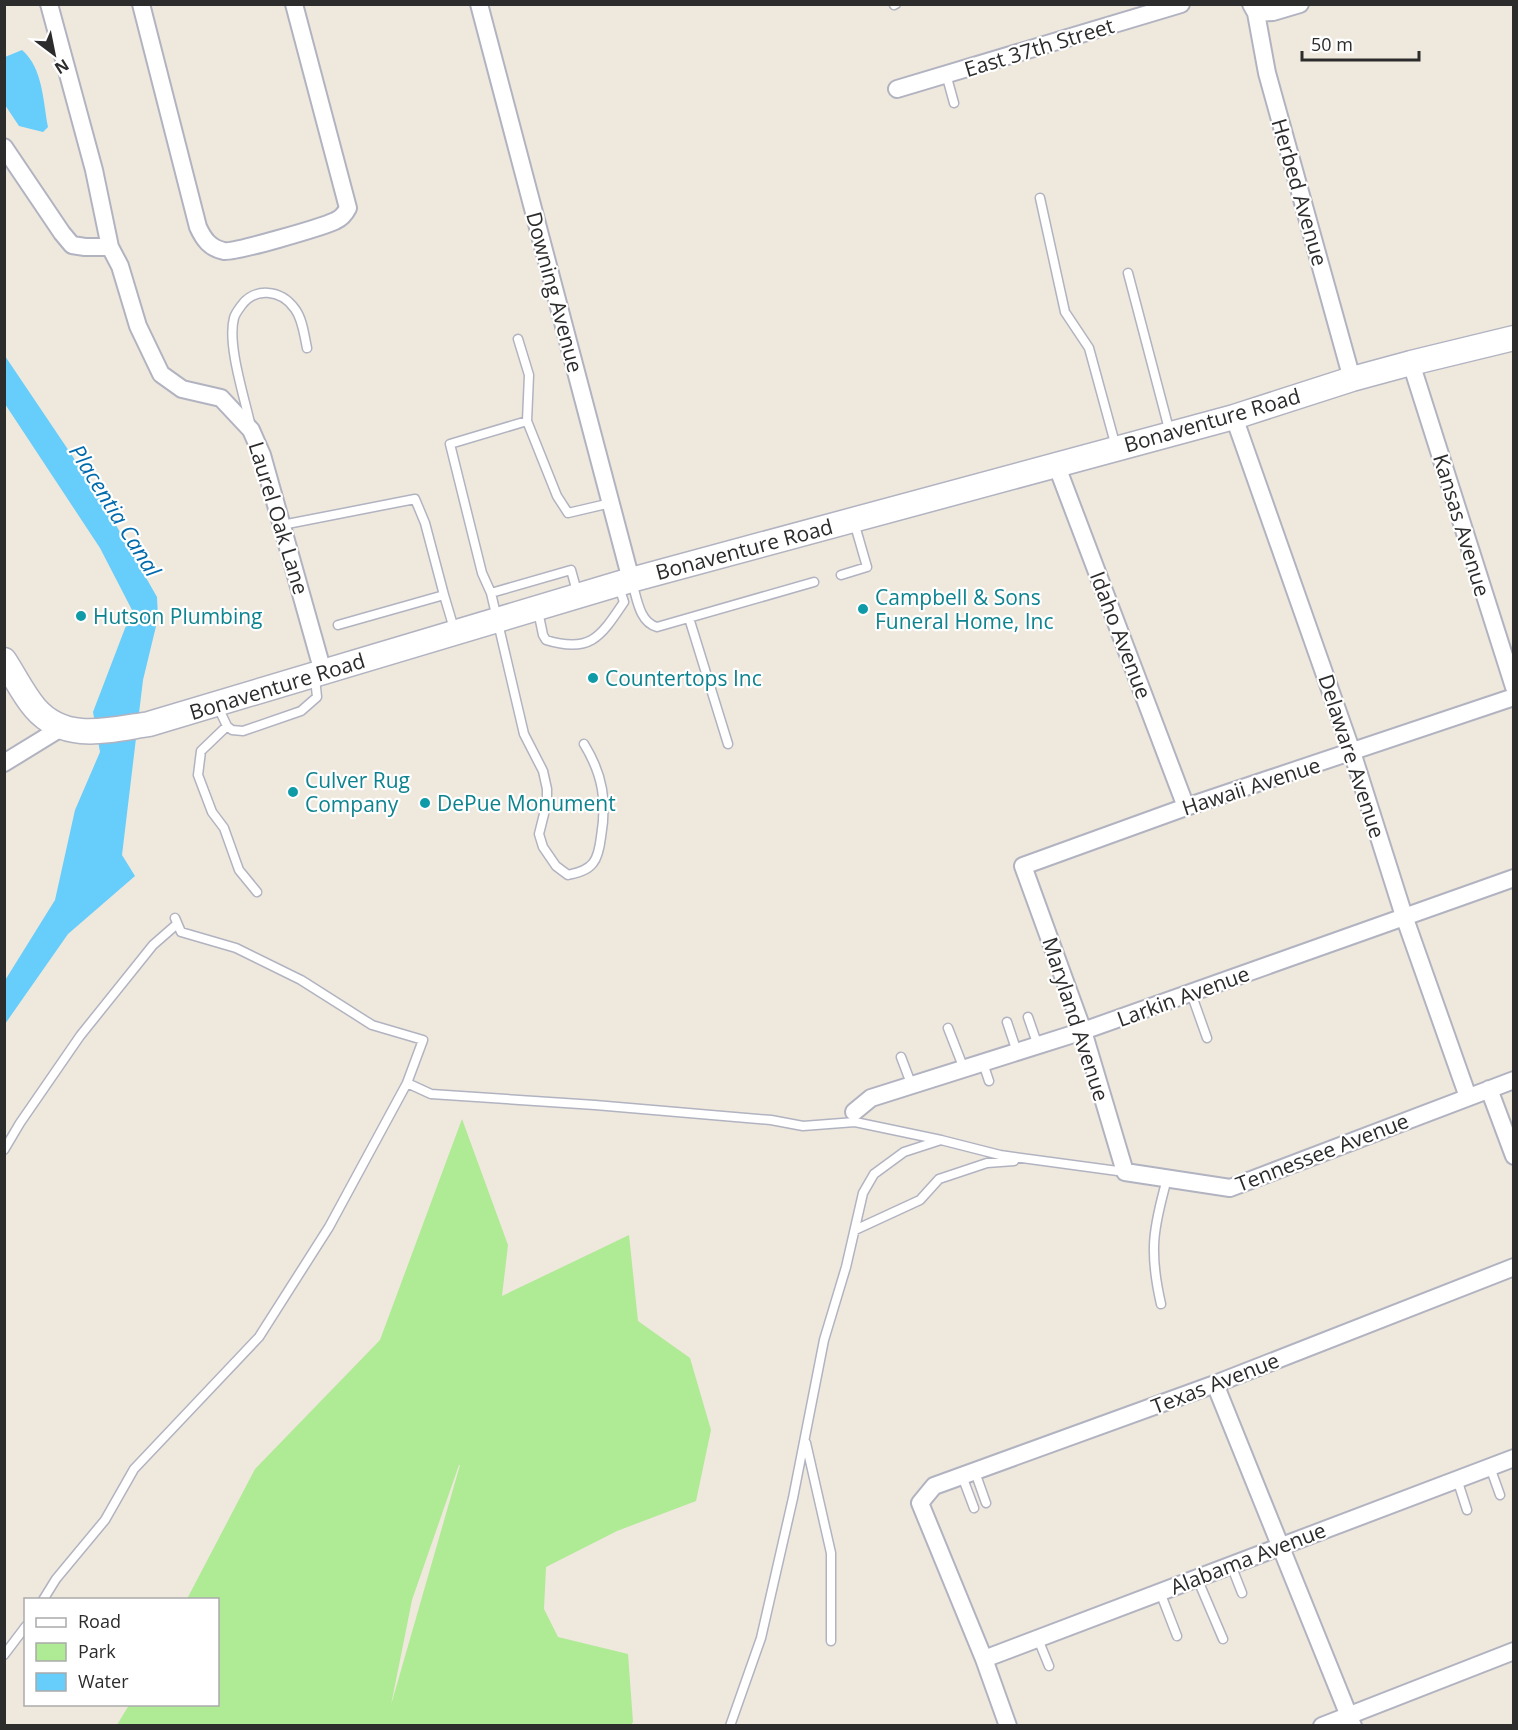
<svg xmlns="http://www.w3.org/2000/svg" width="1518" height="1730" font-family="'Open Sans',sans-serif">
	<rect width="100%" height="100%" fill="#efe8dd"/>
	<!-- green -->
	<path fill="#afea95" fill-rule="evenodd" d="M 462,1119 L 508,1245 L 502,1296 L 629,1235 L 638,1321 L 690,1358 L 711,1430 L 696,1501 L 617,1531 L 546,1567 L 544,1609 L 558,1637 L 628,1654 L 633,1722 L 630,1726 L 117,1725 L 129,1705 L 218,1704 L 218,1600 L 187,1599 L 255,1469 L 380,1340 ZM 459,1465 L 460,1465 L 391,1705 L 412,1600 Z"/>
	<!-- water -->
	<path fill="#67cdfa" d="M 22,50 C 43,68 43,101 48,127 L 43,132 L 19,126 L 5,105 L 5,57 Z
		M 5,356 L 100,497 L 157,597 L 158,618 L 143,680 L 122,855 L 135,876 L 68,934 L 5,1024 L 4,982 L 55,900 L 75,810 L 100,752 L 93,712 L 132,610 L 100,548 L 5,404 Z"/>
	<g fill="none" stroke-linecap="round" stroke-linejoin="round">
		<!-- lane casing -->
		<g stroke="#b1b3c1" stroke-width="11">
			<path id="lane" d="M 894,5 L 896,4
				M 946,74 L 954,103
				M 1040,198 L 1065,312 L 1089,348 L 1116,447
				M 1128,273 L 1170,433
				M 518,339 L 529,375 L 527,421
				M 250,423 C 244,396 227,344 234,318 C 235,314 238,310 241,306 C 254,287 281,289 295,309 C 303,320 304,335 307,348
				M 282,525 L 415,499 L 425,523 L 444,595
				M 841,575 L 867,567 L 854,522
				M 632,582 C 637,598 639,622 657,627 L 814,582
				M 491,593 L 482,573 L 450,444 L 527,421 L 557,496 L 568,513 L 611,503
				M 578,595 L 571,570 L 491,593 L 524,734 L 543,771 L 547,789 L 547,802 L 539,834 L 543,847 L 556,866 L 568,875 C 576,873 587,871 593,863 C 598,857 600,845 601,837 C 607,801 603,775 584,744
				M 538,611 L 543,635 L 546,640 C 591,654 601,636 624,602 L 619,587
				M 689,618 L 728,744
				M 338,625 L 444,595 L 455,632
				M 218,707 L 227,726 L 232,730 L 243,731 L 301,711 L 317,697 L 315,678
				M 227,726 L 201,751 L 198,775 L 212,812 L 224,828 L 239,870 L 257,892
				M 175,918 L 181,932 L 236,948 L 301,980 L 372,1025 L 423,1040 L 407,1083 L 431,1094 L 595,1105 L 771,1120 L 803,1126 L 855,1122 L 941,1140
				M 1191,993 L 1207,1038
				M 1028,1017 L 1038,1046
				M 1007,1022 L 1017,1052
				M 948,1028 L 964,1069
				M 901,1057 L 912,1086
				M 983,1063 L 989,1081
				M 4,1150 L 20,1123 L 80,1036 L 153,945 L 177,924
				M 855,1230 L 920,1200 L 939,1179 L 987,1163 L 1014,1161
				M 1161,1304 C 1149,1252 1153,1229 1167,1179
				M 806,1443 L 831,1553 L 831,1641
				M 1490,1467 L 1500,1495
				M 975,1472 L 986,1503
				M 962,1476 L 974,1508
				M 1457,1479 L 1467,1510
				M 1231,1565 L 1242,1593
				M 1197,1578 L 1223,1639
				M 1160,1592 L 1177,1636
				M 43,1600 L 56,1579 L 105,1520 L 134,1469 L 259,1337 L 329,1227 L 407,1083
				M 1038,1639 L 1049,1666
				M 4,1655 L 26,1626
				M 730,1726 L 761,1638 L 793,1498 L 824,1340 L 846,1267 L 863,1193 L 874,1174 L 904,1152 L 941,1140 L 1000,1155 L 1125,1172"/>
		</g>
		<!-- street casing -->
		<g stroke="#b1b3c1" stroke-width="20">
			<path id="street" d="M 49,4 L 94,170 L 110,247 L 120,266 L 138,326 L 161,374 L 182,389 L 221,398 L 251,430 L 262,455 L 323,672
				M 141,4 L 198,227 C 204,240 210,248 224,251 C 234,253 322,227 335,221 C 342,218 345,214 348,208 L 294,4
				M 479,4 L 631,580
				M 1251,4 L 1256,13 L 1267,73 L 1352,379
				M 1256,13 L 1273,12 L 1300,4
				M 897,89 L 1181,4
				M 4,147 L 62,233 L 72,245 L 85,247 L 110,247
				M 1411,363 L 1514,687
				M 1234,417 L 1352,752 L 1404,916 L 1468,1097
				M 1056,464 L 1186,807
				M 1514,697 L 1186,807 L 1023,866 L 1083,1031 L 1125,1172 L 1230,1188 L 1514,1080
				M 4,763 L 61,728
				M 1489,1089 L 1514,1156
				M 854,1112 L 871,1098 L 1083,1031 L 1514,878
				M 1215,1384 L 1353,1726
				M 984,1659 L 1514,1458
				M 1008,1726 L 984,1659 L 920,1503 L 934,1486 L 1215,1384 L 1514,1267
				M 1322,1726 L 1514,1651"/>
		</g>
		<!-- secondary casing -->
		<g stroke="#b1b3c1" stroke-width="27">
			<path id="secondary" d="M 4,660 C 14,675 23,694 35,708 C 65,743 109,730 149,724 L 631,580 L 1234,417 L 1352,379 L 1411,363 L 1514,338"/>
		</g>
		<!-- lane -->
		<use href="#lane" stroke="#fff" stroke-width="8"/>
		<!-- street -->
		<use href="#street" stroke="#fff" stroke-width="16"/>
		<!-- secondary -->
		<use href="#secondary" stroke="#fff" stroke-width="24"/>
	</g>
	<!-- markers -->
	<g fill="#0f9aa8" stroke="#fff" stroke-width="2">
		<circle cx="863" cy="609" r="6"/>
		<circle cx="81" cy="616" r="6"/>
		<circle cx="593" cy="678" r="6"/>
		<circle cx="293" cy="792" r="6"/>
		<circle cx="425" cy="803" r="6"/>
	</g>
	<g text-anchor="middle" dominant-baseline="central" stroke-width="4.5" stroke-linejoin="round" paint-order="stroke">
		<!-- street labels -->
		<g font-size="21" fill="#2c2c2c" stroke="#fff">
			<text transform="translate(1039 47) rotate(-17)">East 37th Street</text>
			<text transform="translate(1300 192) rotate(74)">Herbed Avenue</text>
			<text transform="translate(555 292) rotate(75)">Downing Avenue</text>
			<text transform="translate(1212 420) rotate(-16)">Bonaventure Road</text>
			<text transform="translate(279 518) rotate(73)">Laurel Oak Lane</text>
			<text transform="translate(1462 525) rotate(73)">Kansas Avenue</text>
			<text transform="translate(744 549) rotate(-15)">Bonaventure Road</text>
			<text transform="translate(1121 635) rotate(69)">Idaho Avenue</text>
			<text transform="translate(277 686) rotate(-17)">Bonaventure Road</text>
			<text transform="translate(1352 756) rotate(72)">Delaware Avenue</text>
			<text transform="translate(1251 786) rotate(-18)">Hawaii Avenue</text>
			<text transform="translate(1183 996) rotate(-20)">Larkin Avenue</text>
			<text transform="translate(1076 1019) rotate(72)">Maryland Avenue</text>
			<text transform="translate(1322 1152) rotate(-21)">Tennessee Avenue</text>
			<text transform="translate(1215 1383) rotate(-21)">Texas Avenue</text>
			<text transform="translate(1248 1558) rotate(-21)">Alabama Avenue</text>
		</g>
		<!-- culture labels -->
		<g font-size="21" fill="#0d838f" stroke="#fff" text-anchor="start">
			<text x="875" y="597">Campbell &amp; Sons<tspan x="875" dy="24">Funeral Home, Inc</tspan></text>
			<text x="93" y="616">Hutson Plumbing</text>
			<text x="605" y="678">Countertops Inc</text>
			<text x="305" y="780">Culver Rug<tspan x="305" dy="24">Company</tspan></text>
			<text x="437" y="803">DePue Monument</text>
		</g>
		<!-- water labels -->
		<g font-size="22" font-style="italic" fill="#016aac" stroke="#fff">
			<text transform="translate(116 510) rotate(58)">Placentia Canal</text>
		</g>
	</g>
	<!-- border -->
	<rect width="1518" height="1730" fill="none" stroke="#2c2c2c" stroke-width="12"/>
	<!-- legend -->
	<rect x="24" y="1598" width="195" height="108" fill="#ffffff" stroke="#ababab" stroke-width="1.5"/>
	<rect x="36" y="1618" width="30" height="9" fill="#ffffff" stroke="#ababab" stroke-width="1.5"/>
	<text x="78" y="1628" font-size="18" fill="#2c2c2c">Road</text>
	<rect x="36" y="1643" width="30" height="18" fill="#afea95" stroke="#ababab" stroke-width="1.5"/>
	<text x="78" y="1658" font-size="18" fill="#2c2c2c">Park</text>
	<rect x="36" y="1673" width="30" height="18" fill="#67cdfa" stroke="#ababab" stroke-width="1.5"/>
	<text x="78" y="1688" font-size="18" fill="#2c2c2c">Water</text>
	<!-- north arrow -->
	<g transform="translate(54 54) rotate(148)" stroke="#ffffff" stroke-width="4.5" paint-order="stroke">
	<path d="M0-4.5L10 22L0 15L-10 22Z" fill="#2c2c2c"/>
	<text y="-9" font-size="16" font-weight="bold" text-anchor="middle" fill="#2c2c2c">N</text>
	</g>
	<!-- scale -->
	<path d="M1302 51v9h117v-9" fill="none" stroke="#2c2c2c" stroke-width="3"/>
	<text x="1311" y="51" font-size="18" fill="#2c2c2c" stroke="#ffffff" stroke-width="4.5" paint-order="stroke">50 m</text>
</svg>
